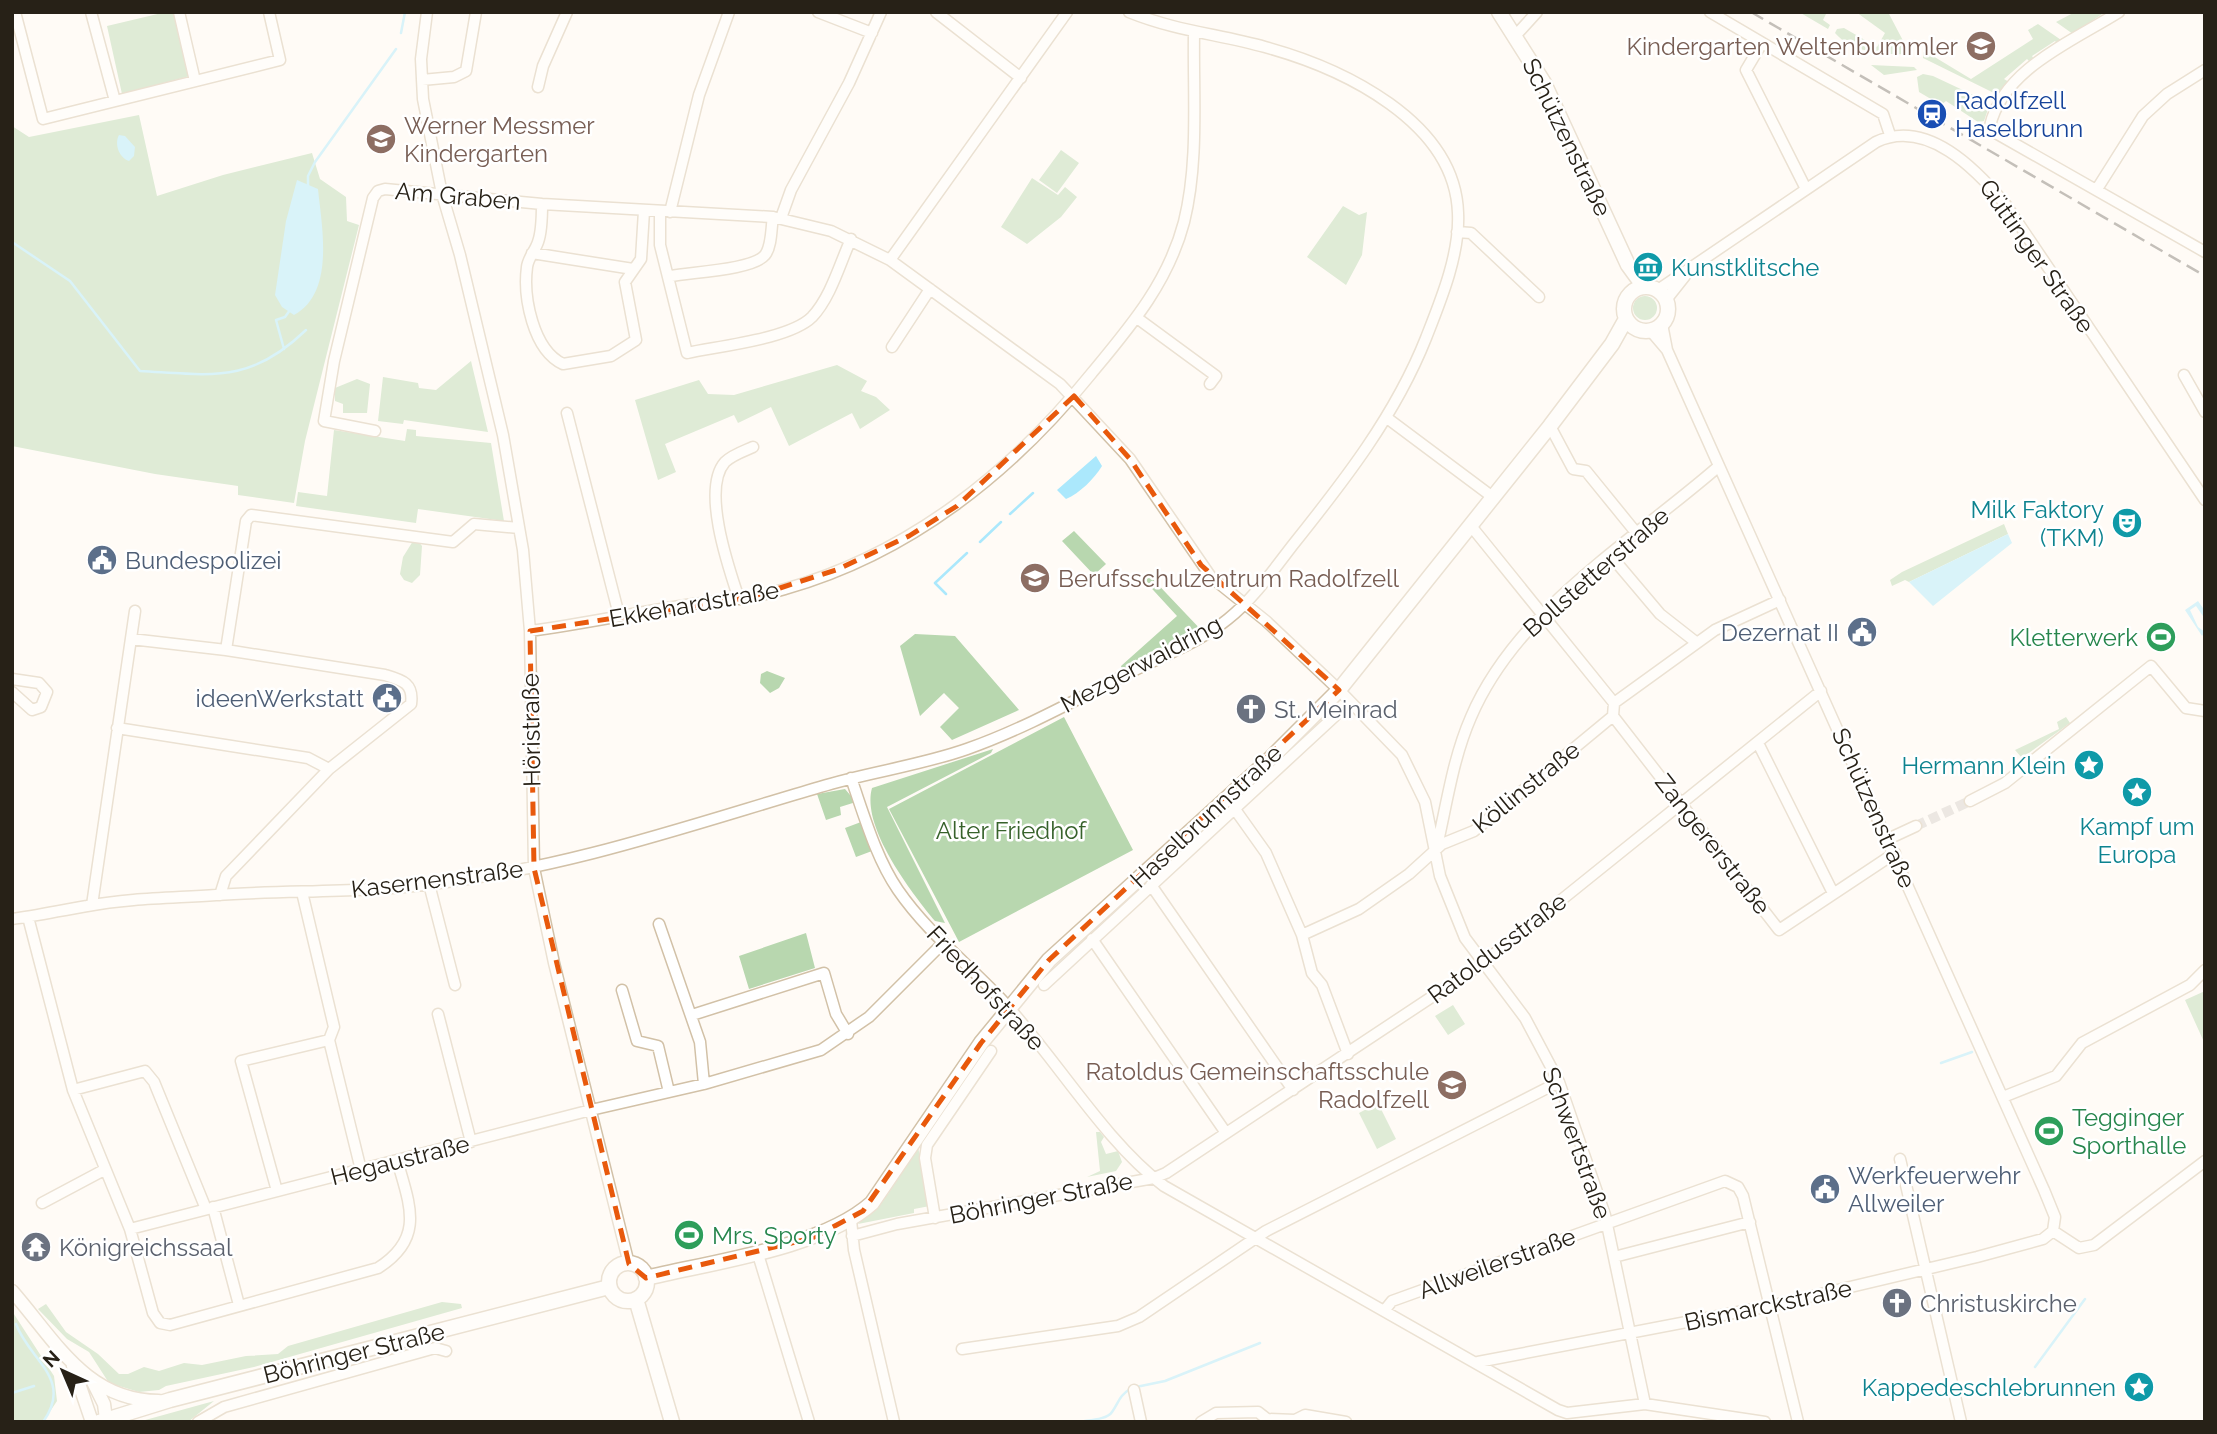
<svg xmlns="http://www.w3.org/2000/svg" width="2217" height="1434" font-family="Raleway,sans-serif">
	<rect width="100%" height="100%" fill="#fffbf6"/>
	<!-- green -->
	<path fill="#b8d7af" d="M 166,12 L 173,12 L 190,76 L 122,94 L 107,26 Z
		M 1799,12 L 1827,12 L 1823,20 L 1830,25 L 1828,29 Z
		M 1856,12 L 1888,12 L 1910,54 C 1886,55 1852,53 1835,33 L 1837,29 L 1844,28 L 1877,47 L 1885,33 Z
		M 2075,12 L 2105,12 L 2073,34 L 2056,22 Z
		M 2038,24 L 2064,42 L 2059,46 L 2055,41 L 2032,56 L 2035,61 L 2032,64 L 2027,59 L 2004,79 L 2009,82 L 1996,94 L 1923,58 L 1923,52 L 1928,53 L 1971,79 L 2033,39 L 2028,30 Z
		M 1871,65 L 1914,67 L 1917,70 L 1884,75 Z
		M 1923,74 L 1933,76 L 1984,100 L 1989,106 L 1984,121 L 1978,122 L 1946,101 L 1941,105 L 1919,92 L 1917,77 Z
		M 139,115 L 157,196 L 223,175 L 312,153 L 320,179 L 346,197 L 347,221 L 359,225 L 305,441 L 294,503 L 238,495 L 238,486 L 155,474 L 12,446 L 12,126 L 29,137 Z
		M 1061,150 L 1079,163 L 1057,193 L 1039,180 Z
		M 1032,178 L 1058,195 L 1065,187 L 1077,197 L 1061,217 L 1027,244 L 1001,227 Z
		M 1343,206 L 1359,215 L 1367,212 L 1362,255 L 1346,285 L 1307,257 Z
		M1633 308a12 12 0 1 1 24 0a12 12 0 1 1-24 0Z
		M 471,361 L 488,432 L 404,420 L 403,424 L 378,421 L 383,377 L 418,383 L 419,388 L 436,390 Z
		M 837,365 L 867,381 L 861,391 L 876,397 L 890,410 L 860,429 L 852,413 L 789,446 L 771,407 L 738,423 L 734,415 L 665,444 L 676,472 L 658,480 L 635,400 L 699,380 L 708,394 L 734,395 Z
		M 357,379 L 370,384 L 367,413 L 343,413 L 343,404 L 335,401 L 335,388 Z
		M 407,429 L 416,430 L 416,436 L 491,443 L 504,521 L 418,509 L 416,523 L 296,506 L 298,492 L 327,496 L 334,430 L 405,441 Z
		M 2004,524 L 2008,534 L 1909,582 L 1905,580 L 1892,586 L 1890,580 L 1902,572 Z
		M 1074,531 L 1106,564 L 1094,575 L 1062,541 Z
		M 413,541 L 418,541 L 422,546 L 420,575 L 412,583 L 404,580 L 400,574 L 403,557 Z
		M 1148,574 L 1204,633 L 1123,674 L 1121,666 L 1177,616 L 1143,579 Z
		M 915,634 L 955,636 L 1019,710 L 952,740 L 940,727 L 959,708 L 944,693 L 920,716 L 900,646 Z
		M 767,671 L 785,678 L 779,688 L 770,693 L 760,683 L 761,674 Z
		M 1064,717 L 1133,850 L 959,942 L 889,809 Z
		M 2066,717 L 2070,723 L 2022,758 L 2015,750 L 2059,729 L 2057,722 Z
		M 993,749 L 991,753 L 887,807 L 945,923 L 935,921 C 911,892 861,827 872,788 Z
		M 845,789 L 856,802 L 840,807 L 841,815 L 826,820 L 817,794 Z
		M 861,822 L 872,851 L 856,857 L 845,828 Z
		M 806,933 L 815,968 L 749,989 L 739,956 Z
		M 2205,991 L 2205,1042 L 2204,1042 L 2185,1000 Z
		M 1453,1005 L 1465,1024 L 1448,1035 L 1435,1016 Z
		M 1378,1103 L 1396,1139 L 1377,1149 L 1359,1113 Z
		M 1096,1132 L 1100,1132 L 1104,1137 L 1101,1142 L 1106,1154 L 1118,1151 L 1122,1162 L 1116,1171 L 1087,1177 L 1100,1171 Z
		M 918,1147 L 930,1206 L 914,1209 L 914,1213 L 858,1224 L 888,1194 Z
		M 442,1302 L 461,1304 L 462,1308 L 254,1367 L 166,1386 L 159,1390 L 139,1392 L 109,1383 L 89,1352 L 67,1339 L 38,1309 L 46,1304 L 66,1332 L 98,1354 L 119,1374 L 128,1374 L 144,1367 L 159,1371 L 184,1363 L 202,1365 L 246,1356 L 278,1354 L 288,1346 Z
		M 12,1311 L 54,1376 L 57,1401 L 43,1422 L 12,1422 Z
		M 214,1401 L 188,1422 L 138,1422 Z"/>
	<!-- water -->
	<path fill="#abe8fc" d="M 119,135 L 125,136 L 135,147 L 134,156 L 129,161 C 119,158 114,144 119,135 Z
		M 297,180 L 318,189 C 322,228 335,293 294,315 L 282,307 L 275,295 L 286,221 Z
		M 1096,456 L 1102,466 C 1094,479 1080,493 1066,499 L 1057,490 Z
		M 2008,534 L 2012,543 L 1933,606 L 1909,582 Z
		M 2198,601 L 2205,611 L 2205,619 L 2196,606 L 2190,610 L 2198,627 L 2205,632 L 2202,636 L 2185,610 Z"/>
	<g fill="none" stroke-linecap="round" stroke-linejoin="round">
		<!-- stream -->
		<path stroke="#abe8fc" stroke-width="2.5" d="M 401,33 L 405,12
			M 308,186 L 308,176 L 315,162 L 396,49
			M 12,242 L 70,281 L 140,371 C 213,375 250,384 306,330
			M 284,349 L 276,320 L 285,317 L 290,310
			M 1010,514 L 1033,493
			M 980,542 L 1001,522
			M 946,594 L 935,583 L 967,553
			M 1941,1063 L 1972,1052
			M 16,1324 C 29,1360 74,1379 43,1422
			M 2035,1367 L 2085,1299
			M 1136,1387 L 1165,1381 L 1260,1343
			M 12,1393 L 34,1386
			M 1037,1422 L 1039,1422
			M 1078,1422 C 1087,1420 1107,1420 1112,1412 C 1119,1402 1119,1396 1130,1389"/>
		<!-- minor-tunnel -->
		<path stroke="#d4cfc9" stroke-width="10" stroke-dasharray="10 5" stroke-linecap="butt" d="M 1916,826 L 1970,801"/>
		<!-- minor casing -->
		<g stroke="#d2c1a7" stroke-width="13">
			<path id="minor" d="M 15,12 L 43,119 L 280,60 L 269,12
				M 91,12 L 115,101
				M 179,12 L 195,81
				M 427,12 L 421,59 L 423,99 L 442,194 L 460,255 L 503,435 L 523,550 L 530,631 L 534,868 L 554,963 L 629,1264
				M 818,12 L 872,33
				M 936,12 L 1021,78
				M 1710,12 L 1883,114 L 1890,135
				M 2119,12 C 2073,41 2003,69 1990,126 L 1994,132 L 2205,252
				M 1516,35 L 1537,12
				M 1762,43 L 1746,70 L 1806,189
				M 422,80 L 454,77 L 466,71 L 476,12
				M 538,87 L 543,66 L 567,12
				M 2097,189 L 2143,116 L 2167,94 L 2205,70
				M 542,204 C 542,216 542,231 538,242 C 535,251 528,258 527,267 C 523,297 533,350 563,364 L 611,356 L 636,340 L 625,282 L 641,259 L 644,211
				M 660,211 L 660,245 L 687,353 C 719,346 790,339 812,317 C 831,297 840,263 851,239
				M 670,212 L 699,95 L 729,12
				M 781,218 L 791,190 L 849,83 L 881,12
				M 1457,232 L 1471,233 L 1539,297
				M 532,253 L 633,269
				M 890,260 L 1067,12
				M 671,276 C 691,272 753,270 765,255 C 772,246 771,228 773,217
				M 1658,290 L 1876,142 C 1927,118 1976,169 2006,205 L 2205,500
				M 1666,300 L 1685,276
				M 1137,318 L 1216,376 L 1210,384
				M 1662,324 L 1667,350
				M 1650,330 L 1667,350 L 2044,1190 L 2055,1217 L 2053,1231
				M 892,347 L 930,289
				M 2184,375 L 2205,412
				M 567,413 L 619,615
				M 1387,418 L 1494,498
				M 1550,426 L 1573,469 L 1586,471 L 1638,535
				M 375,431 L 324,421 L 334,361 L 373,198 L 378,191 L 385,189 L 542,204 L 773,217 L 831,231 L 890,260 L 1060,384 L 1130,459 L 1211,577 L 1266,621 L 1339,690 L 1402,755 L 1425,802 L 1440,876 L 1465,938 L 1525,1018 L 1559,1082 L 1605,1215 L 1645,1404
				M 1471,526 L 1614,703
				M 1611,556 L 1660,614 L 1697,643 L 1715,630 L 1780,600
				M 739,599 C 729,569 701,489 725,462 C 732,455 744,451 753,447
				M 530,631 C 582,624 634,613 686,605 C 719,600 753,599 785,589 C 909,554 1011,473 1091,374 C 1130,327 1168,283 1184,222 C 1199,162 1193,95 1194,33
				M 131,639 L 226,650 L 385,675 C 402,680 414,683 411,704 L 329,769 L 226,876 L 220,895
				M 226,650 L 246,521 L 251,515 L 453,542 L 474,524 L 519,528
				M 12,679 L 39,683 L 47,692 L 41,707 L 32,710 L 12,692
				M 1613,716 L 1779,930 L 1895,853
				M 117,728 L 308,758 L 329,769
				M 1758,743 L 1833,893
				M 851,778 C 864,815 876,858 898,890 C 927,932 966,962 1000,998 C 1054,1055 1103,1140 1164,1186 L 1558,1410 L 1567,1413 L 1645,1404 L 1765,1422
				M 1970,801 L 2005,783 L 2151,666 L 2186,708 L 2205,711
				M 1234,808 L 1266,853 L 1302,935 L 1312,973 L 1322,985 L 1348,1054
				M 1888,839 L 1916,826
				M 1437,846 C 1447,803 1453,758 1471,717 C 1517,609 1633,541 1719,466
				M 429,884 L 455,985
				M 1151,885 L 1293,1090
				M 302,892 L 334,1027 L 329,1040 L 361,1170
				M 92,905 L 135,611
				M 28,917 L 73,1090 L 130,1229 L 153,1313 L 160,1323 L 170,1325 L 378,1268 C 425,1238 410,1206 397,1160
				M 12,919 C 37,916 62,910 87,906 C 129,898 173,898 216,895 C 288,890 360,893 432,884 C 571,867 687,826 820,787 C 868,772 919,766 967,749 C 1024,729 1079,698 1133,671 C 1165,655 1200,642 1228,619 C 1253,599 1272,572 1292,546 C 1344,481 1395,416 1426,338 C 1441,300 1460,254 1458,213 C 1455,121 1342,68 1265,47 C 1218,34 1176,31 1129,12
				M 659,924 L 700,1042 L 704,1084
				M 1302,935 L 1359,909 L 1409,874 L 1442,844 L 1474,831 L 1613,716 L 1614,703 L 1697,643
				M 1092,939 L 1226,1133
				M 1044,985 L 1335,716
				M 622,990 L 637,1041 L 658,1046 L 669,1092
				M 438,1014 L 471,1142
				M 692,1015 L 824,973 L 836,1014 L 848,1034
				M 73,1090 L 145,1071 L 154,1082 L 206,1209
				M 2003,1097 L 2056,1076 L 2082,1043 L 2190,985 L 2205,970
				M 1900,1159 L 1961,1422
				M 277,1191 L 241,1061 L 329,1040
				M 42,1203 L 104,1170
				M 213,1207 L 239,1305
				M 935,1218 L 925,1158 L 927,1145 L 991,1051
				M 851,1220 L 854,1250 L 894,1422
				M 130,1229 L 591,1110 L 704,1084 L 821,1050 L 869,1017 L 942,944
				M 2053,1231 L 2079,1248 L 2094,1245 L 2205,1161
				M 852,1236 L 897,1224 L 1154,1178 L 1166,1173 L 1483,963 L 1821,691
				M 757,1251 L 809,1422
				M 1614,1257 L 1750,1222
				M 1384,1311 L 1392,1301 L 1725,1181 L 1738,1187 L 1743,1196 L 1798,1422
				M 962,1349 L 1118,1326 L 1139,1317 L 1266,1231 L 1559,1082
				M 1478,1362 L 1770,1306 L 1977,1257 L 2043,1239 L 2053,1231
				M 1134,1390 L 1141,1422
				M 198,1422 L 224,1407 L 435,1348 L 446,1351
				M 1201,1422 L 1216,1413 L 1258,1412 L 1267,1419 L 1295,1420 L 1305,1415 L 1346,1422"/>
		</g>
		<!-- tertiary casing -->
		<g stroke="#d2c1a7" stroke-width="15">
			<path id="tertiary" d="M 12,1291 C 55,1340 86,1401 159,1401
				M 73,1366 L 92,1422
				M 93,1382 L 104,1404 L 106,1419"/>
		</g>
		<!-- secondary casing -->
		<g stroke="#d2c1a7" stroke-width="17">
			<path id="secondary" d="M 1499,12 L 1544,83 L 1628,265 L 1644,287
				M1624 309a22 22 0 1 1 44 0a22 22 0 1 1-44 0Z
				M609 1282a19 19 0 1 1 38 0a19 19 0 1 1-38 0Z
				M 646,1278 C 712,1262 822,1248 872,1203 L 981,1043 L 1049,960 L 1269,760 L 1339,690 L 1550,426 L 1612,344 L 1626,319
				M 636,1299 L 672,1422
				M 99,1422 L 170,1400 L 609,1287"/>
		</g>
		<!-- minor -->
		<use href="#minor" stroke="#fff" stroke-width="10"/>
		<!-- tertiary -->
		<use href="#tertiary" stroke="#fff" stroke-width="12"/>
		<!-- secondary -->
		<use href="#secondary" stroke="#fff" stroke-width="14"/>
		<!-- rail -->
		<path stroke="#7c776f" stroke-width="2.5" stroke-dasharray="14 7" stroke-linecap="butt" d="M 1751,12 L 2205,276"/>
	</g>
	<!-- marked area -->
	<path d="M0 0H2217V1434H0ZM 1074,396 L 1130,459 L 1201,565 L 1339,690 L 1049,960 L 981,1043 L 863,1211 L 812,1238 L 646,1278 L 629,1264 L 534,868 L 530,631 L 752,597 L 836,570 L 909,536 L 957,506 Z" fill="#fffbf6" fill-opacity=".55" fill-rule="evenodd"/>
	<path fill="none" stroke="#e8590c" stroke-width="5" stroke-dasharray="14 9" stroke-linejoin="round" d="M 1074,396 L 1130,459 L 1201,565 L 1339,690 L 1049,960 L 981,1043 L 863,1211 L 812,1238 L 646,1278 L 629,1264 L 534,868 L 530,631 L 752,597 L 836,570 L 909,536 L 957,506 Z"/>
	<!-- icons -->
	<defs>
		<g id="school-disc" transform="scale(1.575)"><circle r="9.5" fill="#8d6e63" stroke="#fff"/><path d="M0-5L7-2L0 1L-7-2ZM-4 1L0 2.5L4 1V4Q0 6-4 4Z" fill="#fff"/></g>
		<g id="station-disc" transform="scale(1.575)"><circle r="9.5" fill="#1a4fb4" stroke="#fff"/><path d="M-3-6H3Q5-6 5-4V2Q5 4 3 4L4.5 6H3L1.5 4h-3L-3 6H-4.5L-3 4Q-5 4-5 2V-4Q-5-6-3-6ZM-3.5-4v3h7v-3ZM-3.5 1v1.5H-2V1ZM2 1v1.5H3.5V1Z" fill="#fff"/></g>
		<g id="museum-disc" transform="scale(1.575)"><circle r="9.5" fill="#0f9aa8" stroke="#fff"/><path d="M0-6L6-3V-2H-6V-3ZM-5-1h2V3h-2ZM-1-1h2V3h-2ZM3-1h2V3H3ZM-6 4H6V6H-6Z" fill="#fff"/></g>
		<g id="theatre-disc" transform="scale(1.575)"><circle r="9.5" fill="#0f9aa8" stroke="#fff"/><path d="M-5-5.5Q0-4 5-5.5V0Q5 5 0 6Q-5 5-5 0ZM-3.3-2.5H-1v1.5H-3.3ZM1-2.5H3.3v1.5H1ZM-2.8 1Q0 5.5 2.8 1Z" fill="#fff"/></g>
		<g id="civic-disc" transform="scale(1.575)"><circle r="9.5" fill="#5c6f8a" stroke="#fff"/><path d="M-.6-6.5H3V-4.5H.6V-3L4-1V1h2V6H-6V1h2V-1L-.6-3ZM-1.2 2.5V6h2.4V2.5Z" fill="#fff"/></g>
		<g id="stadium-disc" transform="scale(1.575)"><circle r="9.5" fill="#2e9e5b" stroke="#fff"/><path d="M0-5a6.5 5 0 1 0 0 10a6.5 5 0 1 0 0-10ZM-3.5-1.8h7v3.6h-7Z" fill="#fff"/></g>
		<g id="church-disc" transform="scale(1.575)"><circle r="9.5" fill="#6b7280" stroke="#fff"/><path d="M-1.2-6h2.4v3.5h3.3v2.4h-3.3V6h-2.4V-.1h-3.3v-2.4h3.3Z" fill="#fff"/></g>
		<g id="sight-disc" transform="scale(1.575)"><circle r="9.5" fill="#0f9aa8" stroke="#fff"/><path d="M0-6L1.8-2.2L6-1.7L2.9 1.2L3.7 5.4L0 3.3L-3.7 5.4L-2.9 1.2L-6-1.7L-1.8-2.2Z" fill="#fff"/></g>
		<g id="temple-disc" transform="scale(1.575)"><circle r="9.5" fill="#6b7280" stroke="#fff"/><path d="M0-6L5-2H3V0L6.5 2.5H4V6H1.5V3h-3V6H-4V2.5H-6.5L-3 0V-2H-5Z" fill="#fff"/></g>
	</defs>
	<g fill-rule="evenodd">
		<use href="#school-disc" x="1981" y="46"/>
		<use href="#station-disc" x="1932" y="114"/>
		<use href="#school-disc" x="381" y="139"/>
		<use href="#museum-disc" x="1648" y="267"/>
		<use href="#theatre-disc" x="2127" y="523"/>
		<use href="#civic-disc" x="102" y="560"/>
		<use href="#school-disc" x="1035" y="578"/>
		<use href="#civic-disc" x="1862" y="632"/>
		<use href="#stadium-disc" x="2161" y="637"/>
		<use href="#civic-disc" x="387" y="698"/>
		<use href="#church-disc" x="1251" y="709"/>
		<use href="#sight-disc" x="2089" y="765"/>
		<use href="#sight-disc" x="2137" y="792"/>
		<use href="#school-disc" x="1452" y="1085"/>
		<use href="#stadium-disc" x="2049" y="1131"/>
		<use href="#civic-disc" x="1825" y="1189"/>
		<use href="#stadium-disc" x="689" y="1235"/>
		<use href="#temple-disc" x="36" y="1247"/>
		<use href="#church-disc" x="1897" y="1303"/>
		<use href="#sight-disc" x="2139" y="1387"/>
	</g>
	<g text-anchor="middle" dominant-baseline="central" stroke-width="5" stroke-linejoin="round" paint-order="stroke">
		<!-- education labels -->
		<g font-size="24" fill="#785e54" stroke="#fff" text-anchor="end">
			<text x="1958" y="46">Kindergarten Weltenbummler</text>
			<text x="404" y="125" text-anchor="start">Werner Messmer<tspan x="404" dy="28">Kindergarten</tspan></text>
			<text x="1058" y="578" text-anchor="start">Berufsschulzentrum Radolfzell</text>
			<text x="1429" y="1071">Ratoldus Gemeinschaftsschule<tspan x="1429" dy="28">Radolfzell</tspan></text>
		</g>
		<!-- transit labels -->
		<g font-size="24" fill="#164399" stroke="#fff" text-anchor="start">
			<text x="1955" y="100">Radolfzell<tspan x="1955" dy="28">Haselbrunn</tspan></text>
		</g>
		<!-- street labels -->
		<g font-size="24" fill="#272117" stroke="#fff">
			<text transform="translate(1567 137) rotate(64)">Schützenstraße</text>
			<text transform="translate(458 196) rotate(5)">Am Graben</text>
			<text transform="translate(2037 256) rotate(55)">Güttinger Straße</text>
			<text transform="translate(1596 572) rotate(-41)">Bollstetterstraße</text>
			<text transform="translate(694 604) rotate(-10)">Ekkehardstraße</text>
			<text transform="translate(1141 664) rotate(-28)">Mezgerwaidring</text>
			<text transform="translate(531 730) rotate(-91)">Höristraße</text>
			<text transform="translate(1526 787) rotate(-39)">Köllinstraße</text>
			<text transform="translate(1874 808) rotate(66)">Schützenstraße</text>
			<text transform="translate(1206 816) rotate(-43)">Haselbrunnstraße</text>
			<text transform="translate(1713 844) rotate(52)">Zangererstraße</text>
			<text transform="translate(437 879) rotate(-7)">Kasernenstraße</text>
			<text transform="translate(1497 948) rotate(-37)">Ratoldusstraße</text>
			<text transform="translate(986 988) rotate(47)">Friedhofstraße</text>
			<text transform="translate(1577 1143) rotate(70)">Schwertstraße</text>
			<text transform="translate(400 1160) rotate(-14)">Hegaustraße</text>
			<text transform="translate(1041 1198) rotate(-11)">Böhringer Straße</text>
			<text transform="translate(1497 1263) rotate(-20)">Allweilerstraße</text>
			<text transform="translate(1768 1305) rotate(-12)">Bismarckstraße</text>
			<text transform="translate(354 1353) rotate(-14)">Böhringer Straße</text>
		</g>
		<!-- culture labels -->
		<g font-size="24" fill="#0d838f" stroke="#fff" text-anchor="end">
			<text x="1671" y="267" text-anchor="start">Kunstklitsche</text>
			<text x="2104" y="509">Milk Faktory<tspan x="2104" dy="28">(TKM)</tspan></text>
			<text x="2066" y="765">Hermann Klein</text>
			<text x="2137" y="826" text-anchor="middle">Kampf um<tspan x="2137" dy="28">Europa</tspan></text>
			<text x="2116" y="1387">Kappedeschlebrunnen</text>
		</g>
		<!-- service labels -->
		<g font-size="24" fill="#4e5e75" stroke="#fff" text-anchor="start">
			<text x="125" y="560">Bundespolizei</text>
			<text x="1839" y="632" text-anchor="end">Dezernat II</text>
			<text x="364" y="698" text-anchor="end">ideenWerkstatt</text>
			<text x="1848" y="1175">Werkfeuerwehr<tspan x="1848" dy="28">Allweiler</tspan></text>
		</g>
		<!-- leisure labels -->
		<g font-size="24" fill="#27864d" stroke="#fff" text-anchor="start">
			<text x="2138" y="637" text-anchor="end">Kletterwerk</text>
			<text x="2072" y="1117">Tegginger<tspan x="2072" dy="28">Sporthalle</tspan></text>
			<text x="712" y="1235">Mrs. Sporty</text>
		</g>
		<!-- worship labels -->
		<g font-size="24" fill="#5b616d" stroke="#fff" text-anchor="start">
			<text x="1274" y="709">St. Meinrad</text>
			<text x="59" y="1247">Königreichssaal</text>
			<text x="1920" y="1303">Christuskirche</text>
		</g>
		<!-- park labels -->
		<g font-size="24" fill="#37622b" stroke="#fff">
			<text x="1011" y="830">Alter Friedhof</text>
		</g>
	</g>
	<!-- border -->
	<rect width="2217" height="1434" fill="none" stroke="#272117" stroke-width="28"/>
	<!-- north arrow -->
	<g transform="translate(63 1371) rotate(316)" stroke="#ffffff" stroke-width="5" paint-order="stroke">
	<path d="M0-5L12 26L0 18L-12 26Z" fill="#272117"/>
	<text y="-10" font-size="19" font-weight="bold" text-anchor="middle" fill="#272117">N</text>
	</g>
</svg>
